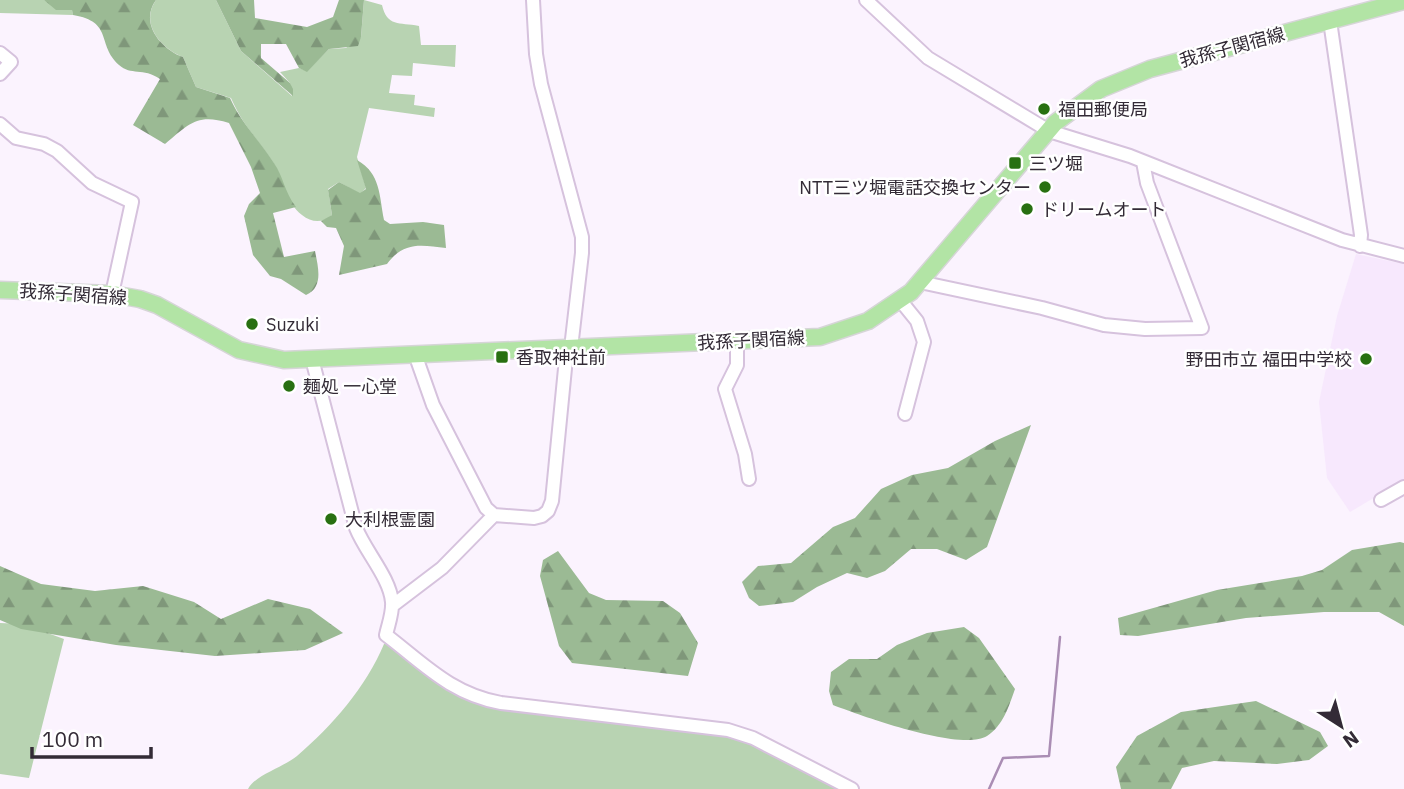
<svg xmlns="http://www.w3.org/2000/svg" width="1404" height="789" font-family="'IBM Plex Sans','Noto Sans JP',sans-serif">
	<defs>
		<pattern id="forest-firs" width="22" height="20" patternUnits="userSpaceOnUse" patternTransform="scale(1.75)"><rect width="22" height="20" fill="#9bba94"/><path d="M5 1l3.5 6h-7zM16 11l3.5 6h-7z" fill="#7f977a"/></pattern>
	</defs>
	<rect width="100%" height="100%" fill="#fbf3fe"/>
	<!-- built -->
	<path fill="#f7e8fd" d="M 1356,254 L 1404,264 L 1404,480 L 1350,512 L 1327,478 L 1319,402 L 1337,316 Z"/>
	<!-- grass -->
	<path fill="#b8d3b2" d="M 0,0 L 44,0 L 72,9 L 73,15 L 0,13 Z
		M 156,0 L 216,0 L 241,51 L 292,96 L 290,83 L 280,72 L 299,68 L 307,71 L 329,49 L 346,48 L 361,37 L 364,0 L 382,5 C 387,27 399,22 419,26 L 421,45 L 456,45 L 455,67 L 413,63 L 412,76 L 392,75 L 389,93 L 415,95 L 414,105 L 435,108 L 434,117 L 369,108 L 357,157 L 366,188 L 360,194 L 339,182 L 328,189 L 332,215 C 323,223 312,223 302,215 C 285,202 284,179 273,162 C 257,138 243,126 231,98 L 196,87 L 183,57 C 162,49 139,24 156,0 Z
		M 0,623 L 23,624 L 64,639 L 29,778 L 0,774 Z
		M 387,643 L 455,693 L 482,704 L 706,731 L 746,740 L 843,789 L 248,789 C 255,775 284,767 297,756 C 332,726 366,687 384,644 Z"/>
	<!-- forest -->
	<path fill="url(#forest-firs)" d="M 44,0 L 156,0 C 139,23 161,49 183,57 L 196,87 L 230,98 C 243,126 258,138 274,163 C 284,178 284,191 296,207 L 273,213 L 284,257 L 315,251 C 318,267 324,287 306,295 L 281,279 L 270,276 L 253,255 L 244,216 L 249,204 L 260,193 L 251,167 L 229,123 C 197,113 189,124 165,144 L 133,125 L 160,79 C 143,67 131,76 119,65 C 96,44 114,22 73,15 L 72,10 L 56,10 Z
		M 216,0 L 254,0 L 255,18 L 307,27 L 333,17 L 339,0 L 364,0 L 361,37 L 358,46 L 329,49 L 307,72 L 299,68 L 286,44 L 261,44 L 261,58 L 290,83 L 293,89 L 293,96 L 241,51 Z
		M 357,160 C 381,174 379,195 384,220 L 390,224 L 423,222 L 444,225 L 446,248 C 421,245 404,241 387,264 L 339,275 L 344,246 L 336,228 L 327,227 L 321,221 L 332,215 L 328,190 L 339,182 L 360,193 L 366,189 Z
		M 1031,425 L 987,547 L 966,560 L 937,549 L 911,549 L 885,571 L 867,578 L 847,573 L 817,587 L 793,602 L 759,606 L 749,598 L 742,582 L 758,566 L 791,563 L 833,527 L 855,518 L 881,489 L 912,475 L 948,468 L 995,441 Z
		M 1400,542 L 1404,543 L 1404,626 L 1379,612 L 1324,612 L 1246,618 L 1138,636 L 1120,635 L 1118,618 L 1217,590 L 1302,576 L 1322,570 L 1352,550 Z
		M 558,551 L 589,593 L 606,600 L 663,601 L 680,613 L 698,643 L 688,676 L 572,663 L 559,646 L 540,576 L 543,560 Z
		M 0,566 L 41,584 L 95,591 L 143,586 L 194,602 L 221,619 L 268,599 L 310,609 L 343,633 L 305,650 L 215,656 L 116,645 L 21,629 L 0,620 Z
		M 964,627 L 979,638 L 1015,689 C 1009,706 1003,726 987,736 C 961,752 862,716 833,705 L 829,691 L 831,672 L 849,659 L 877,659 L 897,645 L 927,633 Z
		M 1256,701 L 1320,732 L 1328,746 L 1309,760 L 1277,764 L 1214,761 L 1182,768 L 1171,789 L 1121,789 L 1116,767 L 1137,736 L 1181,712 Z"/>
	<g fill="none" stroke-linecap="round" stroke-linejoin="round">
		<!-- stream -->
		<path stroke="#aa8db4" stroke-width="2.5" d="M 989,789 L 1003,758 L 1049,756 L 1060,637"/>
		<!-- minor casing -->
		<g stroke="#d6c2dd" stroke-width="16">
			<path id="minor" d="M 533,0 L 536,54 L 541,84 L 582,237 L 582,253 L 571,348
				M 866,0 L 928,58 L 1049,131 L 1130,156 L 1342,240 L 1404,256
				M 1330,21 L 1361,235 L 1360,246
				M 0,53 L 11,62 L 0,74
				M 0,124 L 16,138 L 44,144 L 57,151 L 92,183 L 132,202 L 112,294
				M 920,282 L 1042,308 L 1104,325 L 1145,329 L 1202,328 L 1147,183 L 1143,162
				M 900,300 L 917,321 L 924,342 L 905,414
				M 737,342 L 737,365 L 725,389 L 745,454 L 749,479
				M 415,354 L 433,405 L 486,508 L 494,515 L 534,518 L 542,516 L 548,511 L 552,501 L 567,348
				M 312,359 L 356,528 C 365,551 390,578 392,602 C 393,613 388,625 386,635 C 424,664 451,694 501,703 L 728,730 L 753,738 L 852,789
				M 1381,500 L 1404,487
				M 392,606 L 442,568 L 494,515"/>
		</g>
		<!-- major casing -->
		<g stroke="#d6d5d7" stroke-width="19">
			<path id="major" d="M 0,290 L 112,294 L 140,299 L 157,305 L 239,350 L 284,360 L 820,337 L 868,321 L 911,292 L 1055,123 L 1101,89 L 1150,69 L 1404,1"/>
		</g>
		<!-- minor -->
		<use href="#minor" stroke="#fff" stroke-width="12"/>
		<!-- major -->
		<use href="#major" stroke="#b2e4a5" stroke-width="16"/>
	</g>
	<!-- markers -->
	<g fill="#287011" stroke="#fff" stroke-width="2.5">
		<circle cx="1044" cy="109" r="7"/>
		<rect x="1008" y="156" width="14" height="14" rx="3.5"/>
		<circle cx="1045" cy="187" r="7"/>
		<circle cx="1027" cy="209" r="7"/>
		<circle cx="252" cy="324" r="7"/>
		<rect x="495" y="350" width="14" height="14" rx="3.5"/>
		<circle cx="1366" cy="359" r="7"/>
		<circle cx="289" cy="386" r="7"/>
		<circle cx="331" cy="519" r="7"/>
	</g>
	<g text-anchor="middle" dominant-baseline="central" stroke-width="5" stroke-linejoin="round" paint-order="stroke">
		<!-- street labels -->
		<g font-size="18" fill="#332b36" stroke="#fff">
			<text transform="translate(1232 47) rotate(-15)">我孫子関宿線</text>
			<text transform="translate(73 294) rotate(4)">我孫子関宿線</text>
			<text transform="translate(751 340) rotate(-3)">我孫子関宿線</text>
		</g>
		<!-- poi labels -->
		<g font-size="18" fill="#332b36" stroke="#fff" text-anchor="start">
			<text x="1058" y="109">福田郵便局</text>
			<text x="1029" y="163">三ツ堀</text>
			<text x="1031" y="187" text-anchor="end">NTT三ツ堀電話交換センター</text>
			<text x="1041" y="209">ドリームオート</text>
			<text x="266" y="324">Suzuki</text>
			<text x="516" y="357">香取神社前</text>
			<text x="1352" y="359" text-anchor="end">野田市立 福田中学校</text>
			<text x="303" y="386">麺処 一心堂</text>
			<text x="345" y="519">大利根霊園</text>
		</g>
	</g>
	<!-- north arrow -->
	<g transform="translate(1341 726) rotate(144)" stroke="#ffffff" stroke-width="5" paint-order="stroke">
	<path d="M0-5L12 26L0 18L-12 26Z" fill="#332b36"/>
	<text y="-10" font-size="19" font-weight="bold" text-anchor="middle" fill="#332b36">N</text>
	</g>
	<!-- scale -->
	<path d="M32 747v10h119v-10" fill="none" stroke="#332b36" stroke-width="3.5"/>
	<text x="42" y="747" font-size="21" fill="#332b36" stroke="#ffffff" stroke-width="5" paint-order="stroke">100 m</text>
</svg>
